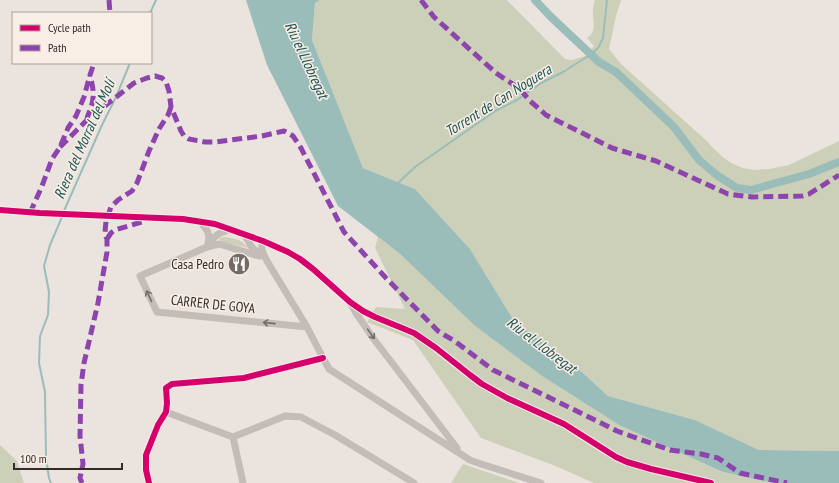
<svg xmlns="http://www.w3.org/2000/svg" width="839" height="483" font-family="'PT Sans Narrow',sans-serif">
	<rect width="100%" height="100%" fill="#ebe4de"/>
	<!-- green -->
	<path fill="#cdd0b8" d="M 320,0 L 507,0 L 565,59 L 572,60 L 585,56 L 594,46 L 587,38 C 598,30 592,21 593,10 C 593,7 594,3 595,0 L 621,0 L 616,16 L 609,49 L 621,64 L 708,142 L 712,147 L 724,158 L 733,164 L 743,168 L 754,170 L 769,169 L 789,165 L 839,141 L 839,451 L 759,450 L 695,420 L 608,396 L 583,373 L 514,321 L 470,249 L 415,189 L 363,168 L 312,40 L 315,3 Z
		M 226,237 L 239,240 L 249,248 L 222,242 L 218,238 Z
		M 378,237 L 399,253 L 475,326 L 542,376 L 619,425 L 723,472 L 773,483 L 594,483 L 553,465 L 481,438 L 413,340 L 367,322 L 376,307 L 405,309 L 375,248 Z
		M 0,445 L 17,461 L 24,483 L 0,483 Z
		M 463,464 L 519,483 L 451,483 Z"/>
	<!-- water -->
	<path fill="#9bbdba" d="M 246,0 L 320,0 L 315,3 L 312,40 L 363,168 L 415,189 L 470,249 L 514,321 L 583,373 L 608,396 L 695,420 L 759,450 L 839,451 L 839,483 L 773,483 L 723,472 L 619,425 L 542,376 L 475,326 L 399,253 L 338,206 L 267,65 Z"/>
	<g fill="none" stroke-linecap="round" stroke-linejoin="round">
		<!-- stream -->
		<path stroke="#9bbdba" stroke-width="2" d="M 150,13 L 156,0
			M 397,184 L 415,167 L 478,123 L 497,110 L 517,100 L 543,82 L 563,72 L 590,55 L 598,48 L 603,38 L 607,0
			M 63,213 L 102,125 L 116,97 L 130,63
			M 51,483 L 49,478 L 46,458 L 45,392 L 39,363 L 40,336 L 48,315 L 49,292 L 44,266 L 50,245 L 62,217"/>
		<!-- canal -->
		<path stroke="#9bbdba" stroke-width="8" d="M 535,0 L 551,17 L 599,62 L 616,72 L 674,127 L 699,160 L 718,176 L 737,188 L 751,190 L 809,174 L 839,162"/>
		<!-- minor -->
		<path stroke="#c4bcb7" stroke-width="7" d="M 0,210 L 40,213 L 183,219 L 215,224 L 263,241 L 288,252 L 300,259 L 313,269 L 350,302 L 363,311 L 375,317 L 402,328 L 414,333 L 436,348 L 470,375 L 482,384 L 507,398 L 564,424 L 616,457 L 627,462 L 651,469 L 711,483
			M 200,221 C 206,229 211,233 208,243
			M 244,234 L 251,246 L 260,256
			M 263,241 C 260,250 263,253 267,261 L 307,327 L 323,358 L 329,369 L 470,460 L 481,464 L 541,483
			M 207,247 C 216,234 216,234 231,229
			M 259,256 L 219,244 L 207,247 L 140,276 L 157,312 L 307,327
			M 351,304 L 356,313 L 373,338 L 457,448
			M 166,412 L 233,437 L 243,483
			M 233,437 L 285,416 L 301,417 L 335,435 L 414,483
			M 149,483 L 146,470 L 146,455 L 158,425 L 166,412 L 167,403 L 166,388 L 172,384 L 244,378 L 323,358"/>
		<!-- quiet -->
		<path stroke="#8e44ad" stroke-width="5" stroke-dasharray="10 5" stroke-linecap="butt" d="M 109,0 L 110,13
			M 421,0 L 434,17 L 496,73 L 520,89 L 529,100 L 546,115 L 612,148 L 656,161 L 728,194 L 752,197 L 802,196 L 809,194 L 839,175
			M 87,120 C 87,115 90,112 91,107 C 95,96 93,87 90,75
			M 60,147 L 87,120 L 134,83 L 147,78 L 155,76 L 162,78 L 166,82 L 169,91 L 171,107 L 181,131 L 184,136 L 189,139 L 205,142 L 215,142 L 262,136 L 284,131 L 288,133 L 293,136 L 301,148 L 344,232 L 386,278 L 438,331 L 456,342 L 493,370 L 601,423 L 617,431 L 670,450 L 701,454 L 718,458 L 740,473 L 787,483
			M 30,213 L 42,186 L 52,159 L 60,147 L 68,128 L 76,116 L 84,97 L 90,75 L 94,63
			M 107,239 L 111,233 L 115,230 L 145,221
			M 82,483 L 80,478 L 83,464 L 80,436 L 81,385 L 84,363 L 98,303 L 107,252 L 107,239 L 106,237 L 105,232 L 106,221 L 111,207 L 118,200 L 132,191 L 137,183 L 149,151 L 159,129 L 168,115 L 171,107"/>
		<!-- cycleway casing -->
		<g stroke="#f8eee5" stroke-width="8">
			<path id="cycleway" d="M 0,210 L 40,213 L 183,219 L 215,224 L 263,241 L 288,252 L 300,259 L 313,269 L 350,302 L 363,311 L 375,317 L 402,328 L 414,333 L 436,348 L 470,375 L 482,384 L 507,398 L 564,424 L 616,457 L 627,462 L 651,469 L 711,483
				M 149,483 L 146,470 L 146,455 L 158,425 L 166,412 L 167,403 L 166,388 L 172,384 L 244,378 L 323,358"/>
		</g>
		<!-- cycleway -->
		<use href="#cycleway" stroke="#d6006c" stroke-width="6"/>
	</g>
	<!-- one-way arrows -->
	<defs><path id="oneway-shaft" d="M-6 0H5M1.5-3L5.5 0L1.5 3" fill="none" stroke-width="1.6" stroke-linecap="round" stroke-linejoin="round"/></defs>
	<g stroke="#756c67">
		<use href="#oneway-shaft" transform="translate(149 296) rotate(-115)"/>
		<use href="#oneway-shaft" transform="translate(269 323) rotate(-174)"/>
		<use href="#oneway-shaft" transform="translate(371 334) rotate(55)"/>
	</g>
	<!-- icons -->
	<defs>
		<g id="restaurant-disc" transform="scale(1.15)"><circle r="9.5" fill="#746b66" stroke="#f8eee5"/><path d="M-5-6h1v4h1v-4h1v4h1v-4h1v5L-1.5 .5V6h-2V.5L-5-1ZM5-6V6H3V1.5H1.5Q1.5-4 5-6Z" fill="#fff"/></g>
	</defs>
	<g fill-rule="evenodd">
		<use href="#restaurant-disc" x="239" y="264"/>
	</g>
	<g text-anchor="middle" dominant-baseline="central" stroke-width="3" stroke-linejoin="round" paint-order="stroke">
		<!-- poi labels -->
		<g font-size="14" fill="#342a26" stroke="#f8eee5" text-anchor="end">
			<text x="224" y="264">Casa Pedro</text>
		</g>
		<!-- street labels -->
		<g font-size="14" fill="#342a26" stroke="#f8eee5">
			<text transform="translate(213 304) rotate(6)">CARRER DE GOYA</text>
		</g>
		<!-- water labels -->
		<g font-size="15" font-style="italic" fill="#1d5454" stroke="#f8eee5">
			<text transform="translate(307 60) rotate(65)">Riu el Llobregat</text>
			<text transform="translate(498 100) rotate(-32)">Torrent de Can Noguera</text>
			<text transform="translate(84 139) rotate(-66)">Riera del Morral del Molí</text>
			<text transform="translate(542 345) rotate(37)">Riu el Llobregat</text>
		</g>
	</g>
	<!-- legend -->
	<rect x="12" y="12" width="140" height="52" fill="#f8eee5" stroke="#aaa099"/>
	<rect x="20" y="25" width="20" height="6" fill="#d6006c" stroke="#aaa099"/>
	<text x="48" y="32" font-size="12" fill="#342a26">Cycle path</text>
	<rect x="20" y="45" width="20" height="6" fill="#8e44ad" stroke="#aaa099"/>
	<text x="48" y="52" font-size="12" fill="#342a26">Path</text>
	<!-- scale -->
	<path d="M14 463v6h108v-6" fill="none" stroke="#342a26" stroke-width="2"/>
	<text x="20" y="463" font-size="12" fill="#342a26" stroke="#f8eee5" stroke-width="3" paint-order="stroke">100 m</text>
</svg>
